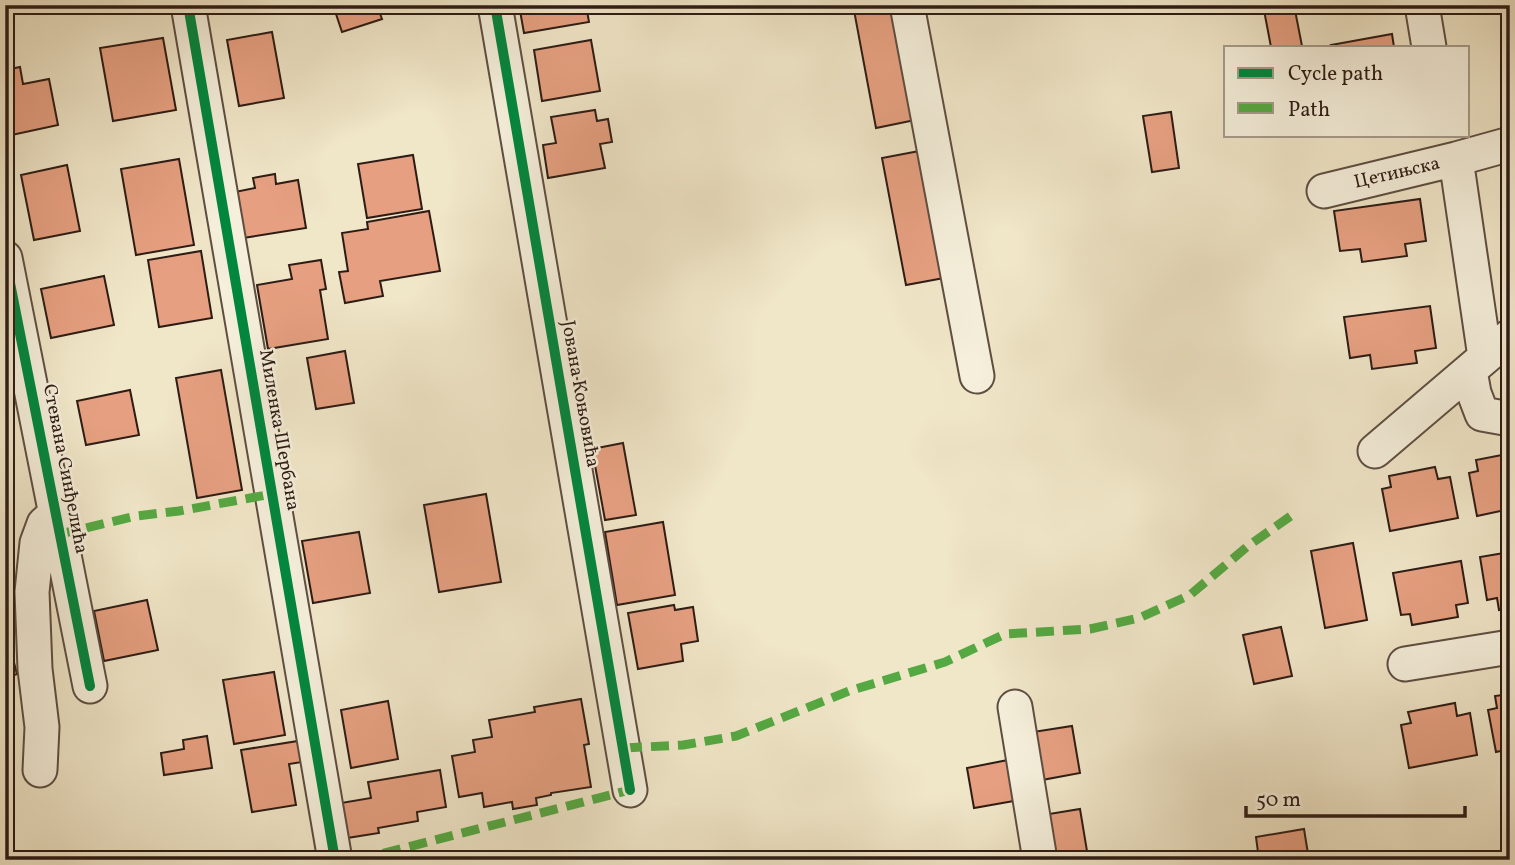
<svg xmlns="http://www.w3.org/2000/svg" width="1515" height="865" font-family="Vollkorn,serif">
	<rect width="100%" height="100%" fill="#f0e6c8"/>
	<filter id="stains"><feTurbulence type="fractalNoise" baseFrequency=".00286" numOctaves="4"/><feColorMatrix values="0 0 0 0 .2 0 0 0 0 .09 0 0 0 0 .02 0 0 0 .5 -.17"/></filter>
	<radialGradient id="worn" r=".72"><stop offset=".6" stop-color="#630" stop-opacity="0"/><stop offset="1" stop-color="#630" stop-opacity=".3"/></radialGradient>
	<!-- building -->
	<path fill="#e6a081" stroke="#2d1c15" stroke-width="2" d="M 333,5 L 377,5 L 382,19 L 342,32 Z
		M 519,5 L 586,5 L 589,22 L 524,33 Z
		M 853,5 L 903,5 L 925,118 L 876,128 Z
		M 1263,5 L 1294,5 L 1302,46 L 1271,47 Z
		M 272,32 L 284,98 L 239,106 L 227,40 Z
		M 1392,34 L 1394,47 L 1332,47 L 1331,45 Z
		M 163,38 L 176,110 L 113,121 L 100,48 Z
		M 591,40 L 600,91 L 542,101 L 534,50 Z
		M 20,67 L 23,84 L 49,79 L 58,125 L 7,136 L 5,70 Z
		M 595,110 L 597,121 L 608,119 L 612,142 L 600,144 L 605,168 L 548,178 L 543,145 L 556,143 L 551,117 Z
		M 1171,112 L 1179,168 L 1152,172 L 1143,116 Z
		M 930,149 L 955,276 L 906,285 L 882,158 Z
		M 413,155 L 422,209 L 367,218 L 358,164 Z
		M 179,159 L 194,245 L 136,255 L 121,169 Z
		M 67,165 L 80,231 L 34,240 L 21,175 Z
		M 275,174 L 276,184 L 298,180 L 306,228 L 243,238 L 235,192 L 255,188 L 253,178 Z
		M 1420,199 L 1426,241 L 1405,244 L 1407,256 L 1362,262 L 1360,249 L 1340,251 L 1334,211 Z
		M 429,211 L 440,271 L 380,281 L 383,296 L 345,303 L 339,272 L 348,271 L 342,233 L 368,229 L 367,222 Z
		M 201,251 L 212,318 L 159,327 L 148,260 Z
		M 321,260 L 326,289 L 320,290 L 328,339 L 268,349 L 257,285 L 292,279 L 289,265 Z
		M 104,276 L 114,325 L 51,338 L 41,289 Z
		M 1430,306 L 1436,348 L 1415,351 L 1417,363 L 1372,369 L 1370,355 L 1350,358 L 1344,317 Z
		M 345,351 L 354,403 L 316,409 L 307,358 Z
		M 221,370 L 242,490 L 197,498 L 176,378 Z
		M 130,390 L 139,435 L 86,445 L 77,401 Z
		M 623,443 L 636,515 L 605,520 L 592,449 Z
		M 1507,454 L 1510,454 L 1510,509 L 1477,516 L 1469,473 L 1478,471 L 1476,460 Z
		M 1435,467 L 1438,479 L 1450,477 L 1458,518 L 1390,531 L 1382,489 L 1391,487 L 1389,476 Z
		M 486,494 L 501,582 L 439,592 L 424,505 Z
		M 663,522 L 675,595 L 617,605 L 605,532 Z
		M 359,532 L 370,593 L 313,603 L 302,541 Z
		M 1353,543 L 1367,620 L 1325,628 L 1311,551 Z
		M 1510,552 L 1510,608 L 1499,610 L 1497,598 L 1487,600 L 1480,557 Z
		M 1461,561 L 1468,603 L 1456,605 L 1458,617 L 1412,625 L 1410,614 L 1401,615 L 1393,573 Z
		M 147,600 L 158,650 L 104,661 L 94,611 Z
		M 674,605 L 675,610 L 693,607 L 698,641 L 681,644 L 683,661 L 638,669 L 628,613 Z
		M 1281,627 L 1292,676 L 1254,684 L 1243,635 Z
		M 5,628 L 17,674 L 5,678 Z
		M 274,672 L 285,735 L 234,744 L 223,680 Z
		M 1510,694 L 1510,749 L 1496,752 L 1488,710 L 1497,708 L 1495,696 Z
		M 581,699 L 589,744 L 584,745 L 591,787 L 551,793 L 551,795 L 536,798 L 537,805 L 513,809 L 512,802 L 484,807 L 482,793 L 459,797 L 452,756 L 475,752 L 473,740 L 492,737 L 489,720 L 535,712 L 534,707 Z
		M 388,701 L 398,759 L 351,768 L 341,710 Z
		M 1455,703 L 1457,716 L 1470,713 L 1477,755 L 1409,768 L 1401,725 L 1411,723 L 1408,712 Z
		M 5,723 L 13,749 L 5,751 Z
		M 1072,726 L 1080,773 L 1042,780 L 1033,732 Z
		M 207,736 L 212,768 L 164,775 L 161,753 L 184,749 L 183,740 Z
		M 298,741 L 302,762 L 289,764 L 296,805 L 252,812 L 241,750 Z
		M 1013,759 L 1020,800 L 974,808 L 967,768 Z
		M 440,770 L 446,807 L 417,812 L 418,821 L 378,828 L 379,833 L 347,838 L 341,803 L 371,798 L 368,782 Z
		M 1080,809 L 1088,857 L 1051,860 L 1043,815 Z
		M 1304,829 L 1309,860 L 1259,860 L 1256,837 Z"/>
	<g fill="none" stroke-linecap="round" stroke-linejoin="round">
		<!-- minor casing -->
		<g stroke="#5e4e42" stroke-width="37">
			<path id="minor" d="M 188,5 L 335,860
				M 495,5 L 630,790
				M 907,5 L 977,376
				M 1422,5 L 1429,47
				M 1456,159 L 1485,357
				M 1324,191 L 1456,159 L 1510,144
				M 5,258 L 90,686
				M 1470,371 L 1474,393 L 1482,414 L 1510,419
				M 1375,451 L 1510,336
				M 1405,664 L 1510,647
				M 1015,707 L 1040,860
				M 40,770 L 42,727 L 35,669 L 32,592 L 37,543 L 44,524 L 56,513"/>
		</g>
		<!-- minor -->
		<use href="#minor" stroke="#f5efdb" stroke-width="33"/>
		<!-- quiet -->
		<path stroke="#54a942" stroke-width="9" stroke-dasharray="18 9" stroke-linecap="butt" d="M 60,534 L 136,516 L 179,511 L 272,494
			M 624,748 L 683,745 L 736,736 L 849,691 L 945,662 L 1005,634 L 1090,629 L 1139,618 L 1190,595 L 1248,546 L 1295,513
			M 357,860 L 630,790"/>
		<!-- cycleway casing -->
		<g stroke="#f5efdb" stroke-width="15">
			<path id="cycleway" d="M 188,5 L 335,860
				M 495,5 L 630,790
				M 5,258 L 90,686"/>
		</g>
		<!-- cycleway -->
		<use href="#cycleway" stroke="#00873e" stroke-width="10"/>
	</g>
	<g text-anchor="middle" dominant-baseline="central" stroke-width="5" stroke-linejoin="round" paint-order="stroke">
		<!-- street labels -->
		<g font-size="19" fill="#2d1c15" stroke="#f5efdb">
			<text transform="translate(1397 173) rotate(-13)">Цетињска</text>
			<text transform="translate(580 394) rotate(80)">Јована Коњовића</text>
			<text transform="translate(279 430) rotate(80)">Миленка Шербана</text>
			<text transform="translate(65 469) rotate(79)">Стевана Синђелића</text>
		</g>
	</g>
	<!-- margin -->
	<rect width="1515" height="865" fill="none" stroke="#f0e6c8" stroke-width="28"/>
	<rect x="7" y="7" width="1501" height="851" fill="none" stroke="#2d1c15" stroke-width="3.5"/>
	<rect x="14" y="14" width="1487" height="837" fill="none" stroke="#2d1c15" stroke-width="2"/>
	<!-- legend -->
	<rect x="1224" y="46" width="245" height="91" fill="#f5efdb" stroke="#a59b8c" stroke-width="2"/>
	<rect x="1238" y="68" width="35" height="10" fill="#00873e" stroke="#a59b8c" stroke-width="2"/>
	<text x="1288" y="80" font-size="21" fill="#2d1c15">Cycle path</text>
	<rect x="1238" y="103" width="35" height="10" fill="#54a942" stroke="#a59b8c" stroke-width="2"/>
	<text x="1288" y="116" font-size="21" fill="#2d1c15">Path</text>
	<!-- scale -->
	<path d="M1246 806v10h219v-10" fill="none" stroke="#2d1c15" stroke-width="3.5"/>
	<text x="1256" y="806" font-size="21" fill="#2d1c15" stroke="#f5efdb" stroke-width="5" paint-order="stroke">50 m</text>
	<rect width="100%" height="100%" filter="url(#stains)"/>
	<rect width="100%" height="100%" fill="url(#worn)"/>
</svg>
